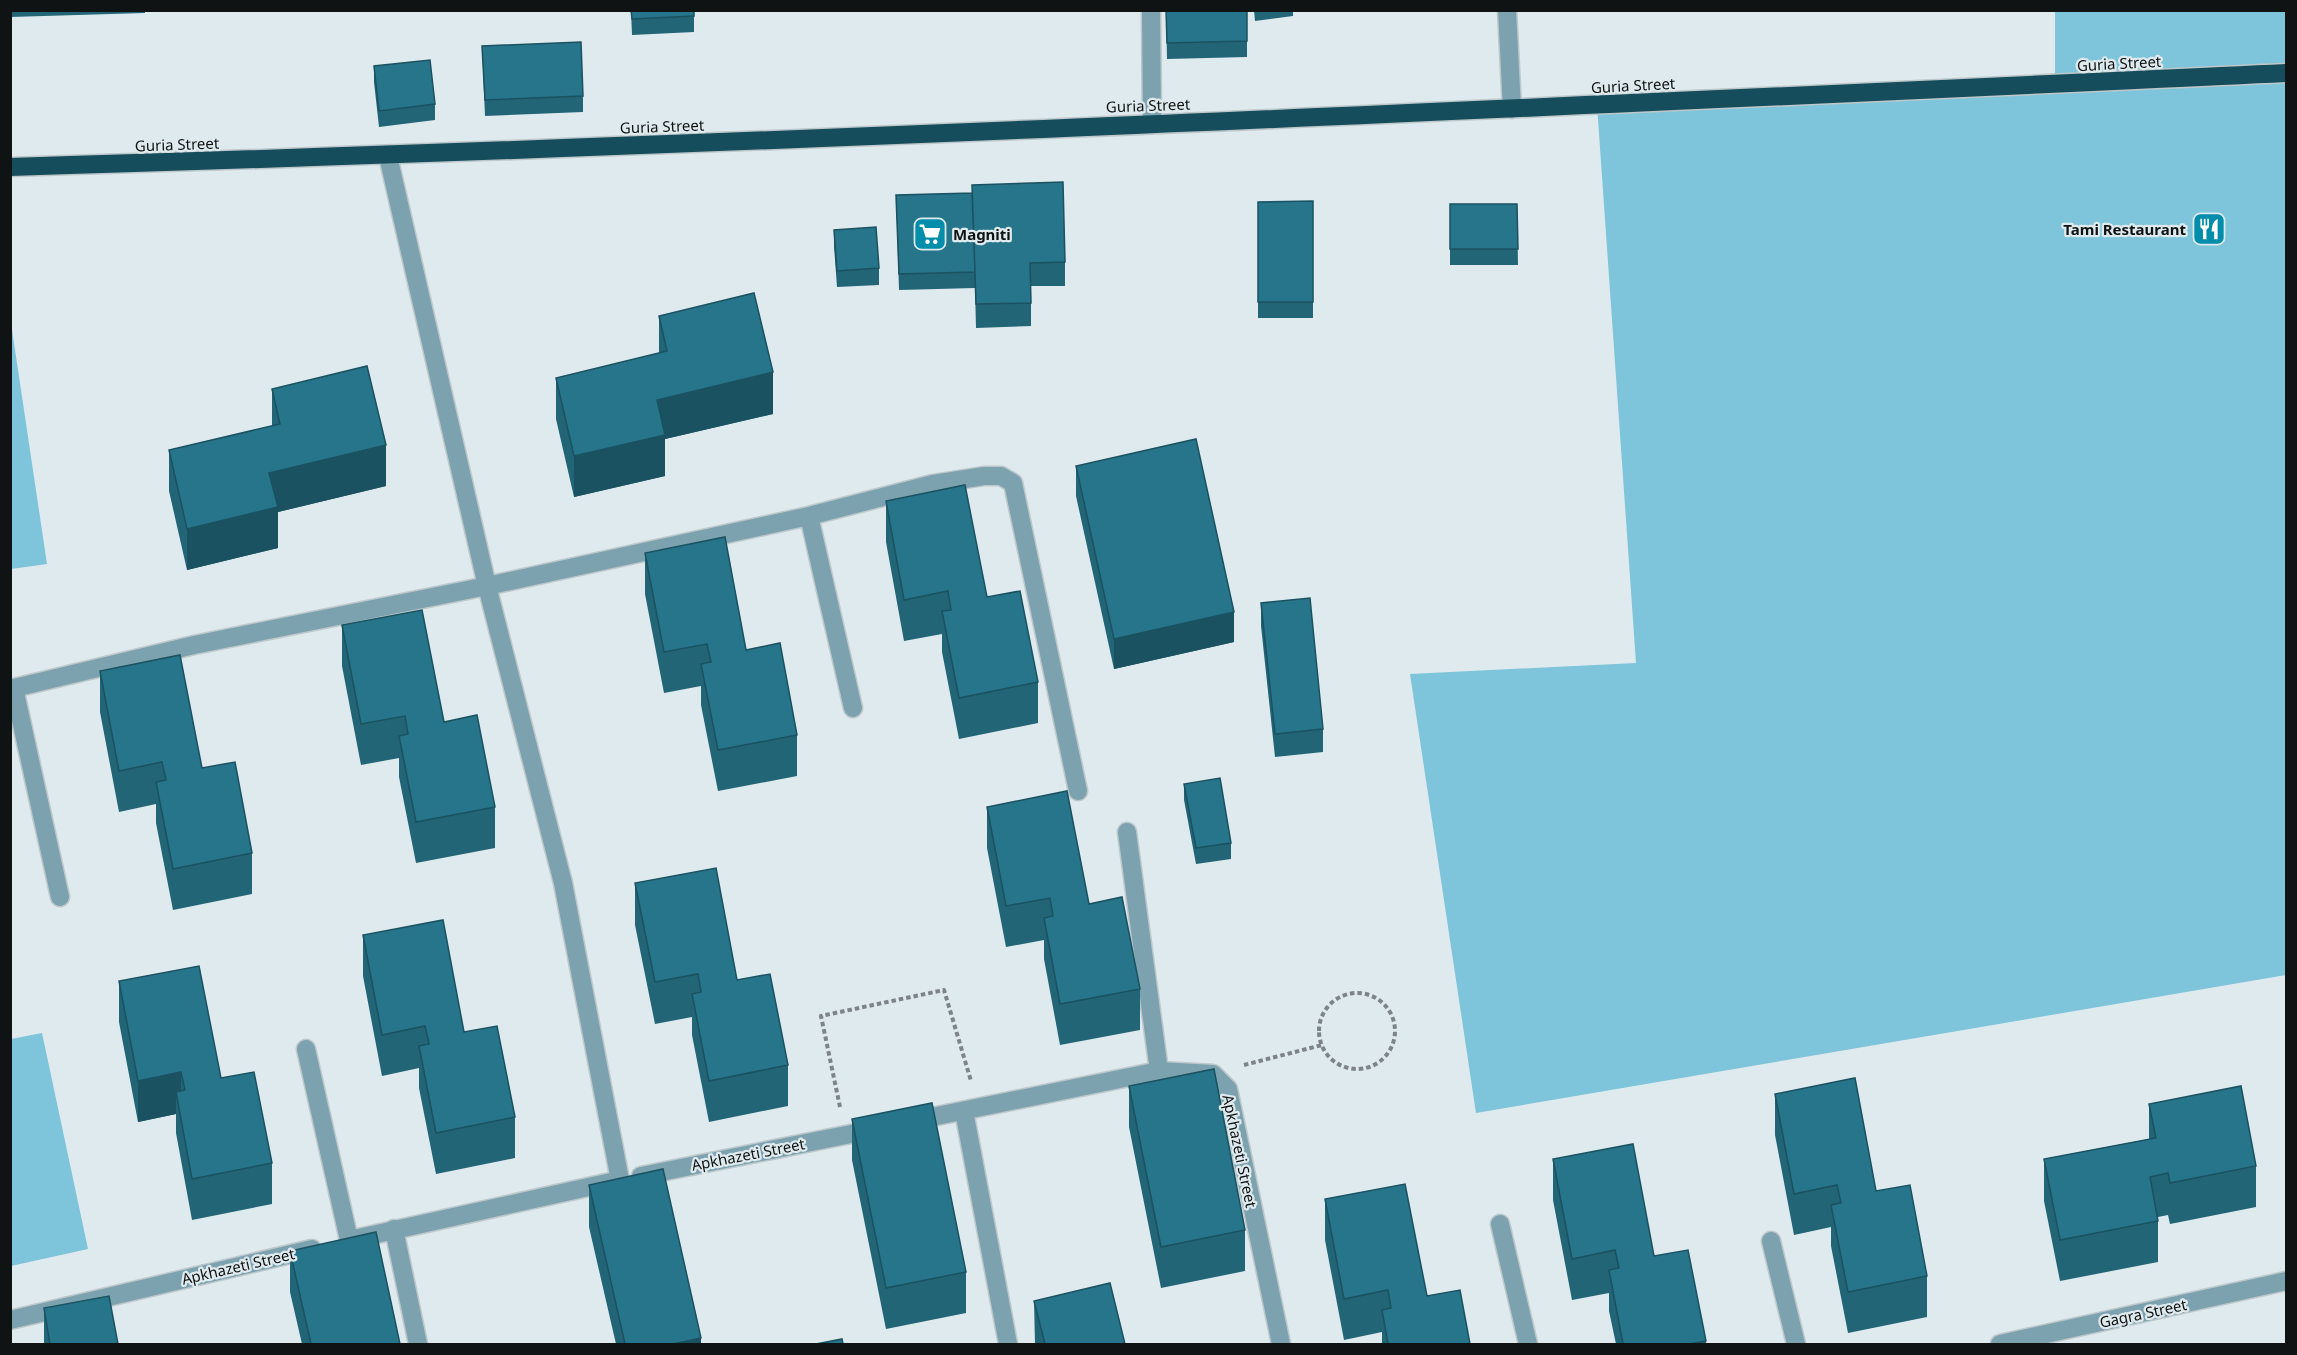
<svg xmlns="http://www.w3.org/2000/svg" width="2297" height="1355" font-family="'Noto Sans',sans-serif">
	<rect width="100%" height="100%" fill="#dfeaee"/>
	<!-- green -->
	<path fill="#7ec4da" d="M 2055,11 L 2286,11 L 2286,975 L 1476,1113 L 1410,674 L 1636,663 L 1597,105 L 2055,83 Z
		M 11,323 L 47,564 L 11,569 L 10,569 Z
		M 42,1033 L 88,1249 L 11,1266 L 11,1039 Z"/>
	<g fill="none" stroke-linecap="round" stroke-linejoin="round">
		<!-- minor casing -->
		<g stroke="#bec8cb" stroke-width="21">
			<path id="minor" d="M 1151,10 L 1152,123
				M 1507,10 L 1512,109
				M 388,156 L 487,586 L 563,883 L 620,1180
				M 809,516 L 853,708
				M 14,688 L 60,897
				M 10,689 L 194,645 L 487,586 L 809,516 L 933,484 L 984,476 L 1001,476 L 1013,483 L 1078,791
				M 1127,832 L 1159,1071
				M 306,1049 L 349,1240
				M 964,1111 L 1008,1344
				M 912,1121 L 1159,1071 L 1213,1074 L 1228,1089 L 1281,1344
				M 641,1176 L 876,1129
				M 1500,1224 L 1528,1344
				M 394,1229 L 418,1344
				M 354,1239 L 611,1182
				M 1771,1241 L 1796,1344
				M 10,1320 L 312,1249
				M 2000,1344 L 2286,1281"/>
		</g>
		<!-- highway casing -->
		<g stroke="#bec8cb" stroke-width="21">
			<path id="highway" d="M 10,167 C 769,144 1528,108 2286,73"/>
		</g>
		<!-- path -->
		<path stroke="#7d8487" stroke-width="4" stroke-dasharray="4.5 3" stroke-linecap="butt" d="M1319 1031a38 38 0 1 1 76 0a38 38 0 1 1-76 0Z
			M 1244,1065 L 1322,1045
			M 840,1107 L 821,1016 L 944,990 L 971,1081"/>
		<!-- minor -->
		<use href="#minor" stroke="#7ca2af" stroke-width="18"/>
		<!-- highway -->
		<use href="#highway" stroke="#164d5c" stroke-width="18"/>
	</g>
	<!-- wall -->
	<path fill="#216577" d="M 10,10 L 145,10 L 145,13 L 10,17 Z
		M 631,10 L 694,10 L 694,32 L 632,35 Z
		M 1166,10 L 1247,10 L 1247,57 L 1167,59 Z
		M 1254,10 L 1293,10 L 1293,16 L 1255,21 Z
		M 482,46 L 583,96 L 583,112 L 485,116 Z
		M 374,66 L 435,104 L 435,120 L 379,127 L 374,82 Z
		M 896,195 L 1065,262 L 1065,286 L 1031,286 L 1031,326 L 976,328 L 975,288 L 899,290 Z
		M 1313,201 L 1313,318 L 1258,318 L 1258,202 Z
		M 1450,204 L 1517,204 L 1518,265 L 1450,265 Z
		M 834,230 L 879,268 L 879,285 L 837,287 L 834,246 Z
		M 659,316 L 773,414 L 665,439 L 665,476 L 574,497 L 556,419 L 556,378 L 659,353 Z
		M 272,389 L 386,486 L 278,512 L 278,548 L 187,570 L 169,491 L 169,450 L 272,426 Z
		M 1076,466 L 1234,642 L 1114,669 L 1076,496 Z
		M 886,501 L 987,597 L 1038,682 L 1038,723 L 959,739 L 942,652 L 942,634 L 904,641 L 886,542 Z
		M 645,553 L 746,650 L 797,735 L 797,776 L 718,791 L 701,705 L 701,686 L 664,693 L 645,594 Z
		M 1261,603 L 1323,729 L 1323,752 L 1275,757 L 1261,626 Z
		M 342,625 L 444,722 L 495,807 L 495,848 L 416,863 L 399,777 L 399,758 L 361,765 L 342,666 Z
		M 100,671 L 202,768 L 252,853 L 252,894 L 173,910 L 156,823 L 156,804 L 119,812 L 100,712 Z
		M 1184,784 L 1231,843 L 1231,859 L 1196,864 L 1184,800 Z
		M 987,807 L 1089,904 L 1140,989 L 1140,1030 L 1060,1045 L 1044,959 L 1044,940 L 1006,947 L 987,848 Z
		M 635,883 L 737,980 L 788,1065 L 788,1106 L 709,1122 L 692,1035 L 692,1017 L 655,1024 L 635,925 Z
		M 10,902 L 12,911 L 12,952 L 10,953 Z
		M 363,935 L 464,1032 L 515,1117 L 515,1158 L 436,1174 L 419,1088 L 419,1068 L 382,1076 L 363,976 Z
		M 119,981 L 221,1078 L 272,1163 L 272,1204 L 192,1220 L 176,1133 L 176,1114 L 138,1122 L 119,1022 Z
		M 1129,1086 L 1245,1230 L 1245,1271 L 1161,1288 L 1129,1127 Z
		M 1775,1094 L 1876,1191 L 1927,1276 L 1927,1317 L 1848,1333 L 1831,1246 L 1831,1227 L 1794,1235 L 1775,1135 Z
		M 2149,1104 L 2256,1166 L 2256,1207 L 2170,1224 L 2168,1215 L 2158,1217 L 2158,1262 L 2060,1281 L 2044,1201 L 2044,1159 L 2149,1139 Z
		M 852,1119 L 966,1272 L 966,1313 L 886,1329 L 852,1160 Z
		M 1553,1159 L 1654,1256 L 1706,1341 L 1706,1344 L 1616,1344 L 1609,1311 L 1609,1293 L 1572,1300 L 1553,1200 Z
		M 589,1185 L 701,1344 L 616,1344 L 589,1227 Z
		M 1325,1199 L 1427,1296 L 1470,1344 L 1382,1344 L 1382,1332 L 1344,1340 L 1325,1240 Z
		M 290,1251 L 400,1344 L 302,1344 L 290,1292 Z
		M 1034,1301 L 1125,1344 L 1035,1344 Z
		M 44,1308 L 118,1344 L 44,1344 Z"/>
	<!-- shaded-wall -->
	<path fill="#1b5261" d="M 773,372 L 773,414 L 665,439 L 665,476 L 574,497 L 574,456 L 657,400 Z
		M 386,445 L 386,486 L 278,512 L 278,548 L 187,570 L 187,529 L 269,473 Z
		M 1234,612 L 1234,642 L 1114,669 L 1114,639 Z
		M 181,1072 L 181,1113 L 176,1092 L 176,1114 L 138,1122 L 138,1081 Z
		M 701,1338 L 701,1344 L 673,1344 Z"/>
	<!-- building -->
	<path fill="#26758a" stroke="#1b5261" stroke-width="1.5" d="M 631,10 L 694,10 L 694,16 L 632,19 Z
		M 1166,10 L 1247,10 L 1247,41 L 1167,43 Z
		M 581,42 L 583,96 L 485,100 L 482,46 Z
		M 430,60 L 435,104 L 379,111 L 374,66 Z
		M 1063,182 L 1065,262 L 1030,263 L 1031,303 L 976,304 L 972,185 Z
		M 972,193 L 975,272 L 899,274 L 896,195 Z
		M 1313,201 L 1313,302 L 1258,302 L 1258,202 Z
		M 1450,204 L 1517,204 L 1518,249 L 1450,249 Z
		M 876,227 L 879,268 L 837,271 L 834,230 Z
		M 754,293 L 773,372 L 657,400 L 665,435 L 574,456 L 556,378 L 667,351 L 659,316 Z
		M 367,366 L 386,445 L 269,473 L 278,507 L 187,529 L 169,450 L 280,424 L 272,389 Z
		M 1196,439 L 1234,612 L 1114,639 L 1076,466 Z
		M 965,485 L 987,597 L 1020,591 L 1038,682 L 959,698 L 942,611 L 951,610 L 948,591 L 904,600 L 886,501 Z
		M 725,537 L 746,650 L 780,643 L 797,735 L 718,750 L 701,664 L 711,662 L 707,644 L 664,652 L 645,553 Z
		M 1310,598 L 1323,729 L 1275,734 L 1261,603 Z
		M 422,610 L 444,722 L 477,715 L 495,807 L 416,822 L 399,736 L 408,734 L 405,716 L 361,724 L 342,625 Z
		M 180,655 L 202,768 L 235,762 L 252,853 L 173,869 L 156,782 L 166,780 L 162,762 L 119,771 L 100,671 Z
		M 1220,778 L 1231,843 L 1196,848 L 1184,784 Z
		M 1067,791 L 1089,904 L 1122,897 L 1140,989 L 1060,1004 L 1044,918 L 1053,916 L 1050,898 L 1006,906 L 987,807 Z
		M 716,868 L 737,980 L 770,974 L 788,1065 L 709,1081 L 692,994 L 701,992 L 698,974 L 655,982 L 635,883 Z
		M 443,920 L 464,1032 L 497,1026 L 515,1117 L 436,1133 L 419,1046 L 429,1044 L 425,1026 L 382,1035 L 363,935 Z
		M 199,966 L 221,1078 L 254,1072 L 272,1163 L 192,1179 L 176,1092 L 185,1090 L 181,1072 L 138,1081 L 119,981 Z
		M 1214,1069 L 1245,1230 L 1161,1247 L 1129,1086 Z
		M 1855,1078 L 1876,1191 L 1910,1185 L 1927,1276 L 1848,1292 L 1831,1205 L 1841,1203 L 1837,1185 L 1794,1194 L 1775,1094 Z
		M 2241,1086 L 2256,1166 L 2170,1183 L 2168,1173 L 2150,1177 L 2158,1221 L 2060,1240 L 2044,1159 L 2156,1138 L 2149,1104 Z
		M 932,1103 L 966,1272 L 886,1288 L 852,1119 Z
		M 1633,1144 L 1654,1256 L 1688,1250 L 1706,1341 L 1689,1344 L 1623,1344 L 1609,1270 L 1619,1268 L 1615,1250 L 1572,1259 L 1553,1159 Z
		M 663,1169 L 701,1338 L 673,1344 L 625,1344 L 589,1185 Z
		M 1405,1184 L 1427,1296 L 1460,1290 L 1470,1344 L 1388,1344 L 1382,1310 L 1391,1308 L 1388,1290 L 1344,1299 L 1325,1199 Z
		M 376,1232 L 400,1344 L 311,1344 L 290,1251 Z
		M 1110,1283 L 1125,1344 L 1045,1344 L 1034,1301 Z
		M 109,1296 L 118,1344 L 50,1344 L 44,1308 Z
		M 842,1339 L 843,1344 L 816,1344 Z"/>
	<!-- icons -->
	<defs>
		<g id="restaurant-square" transform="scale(1.725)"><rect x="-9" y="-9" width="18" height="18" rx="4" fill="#028dab" stroke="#dfeaee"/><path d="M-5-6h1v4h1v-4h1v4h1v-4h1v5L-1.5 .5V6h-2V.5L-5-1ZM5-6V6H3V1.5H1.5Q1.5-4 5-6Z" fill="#fff"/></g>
		<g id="supermarket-square" transform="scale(1.725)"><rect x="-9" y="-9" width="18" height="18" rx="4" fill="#028dab" stroke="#dfeaee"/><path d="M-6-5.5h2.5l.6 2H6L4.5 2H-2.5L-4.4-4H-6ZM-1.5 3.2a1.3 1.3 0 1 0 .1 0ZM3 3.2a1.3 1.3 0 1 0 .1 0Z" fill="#fff"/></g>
	</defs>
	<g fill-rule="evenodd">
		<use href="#restaurant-square" x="2209" y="229"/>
		<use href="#supermarket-square" x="930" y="234"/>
	</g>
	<g text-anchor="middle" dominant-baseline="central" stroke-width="4.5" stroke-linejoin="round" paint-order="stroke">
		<!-- street labels -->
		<g font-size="15" fill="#0f1314" stroke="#dfeaee">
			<text transform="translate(2119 63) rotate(-3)">Guria Street</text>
			<text transform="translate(1633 85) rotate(-3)">Guria Street</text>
			<text transform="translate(1148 105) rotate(-2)">Guria Street</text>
			<text transform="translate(662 126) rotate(-2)">Guria Street</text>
			<text transform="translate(177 144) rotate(-2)">Guria Street</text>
			<text transform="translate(1240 1151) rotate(78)">Apkhazeti Street</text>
			<text transform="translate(748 1154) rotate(-11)">Apkhazeti Street</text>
			<text transform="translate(238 1266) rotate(-13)">Apkhazeti Street</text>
			<text transform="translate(2143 1313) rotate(-12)">Gagra Street</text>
		</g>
		<!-- poi labels -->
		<g font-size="15" font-weight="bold" fill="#0f1314" stroke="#dfeaee" text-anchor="end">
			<text x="2186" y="229">Tami Restaurant</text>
			<text x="953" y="234" text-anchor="start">Magniti</text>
		</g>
	</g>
	<!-- border -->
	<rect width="2297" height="1355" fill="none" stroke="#0f1314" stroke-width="24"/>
</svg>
